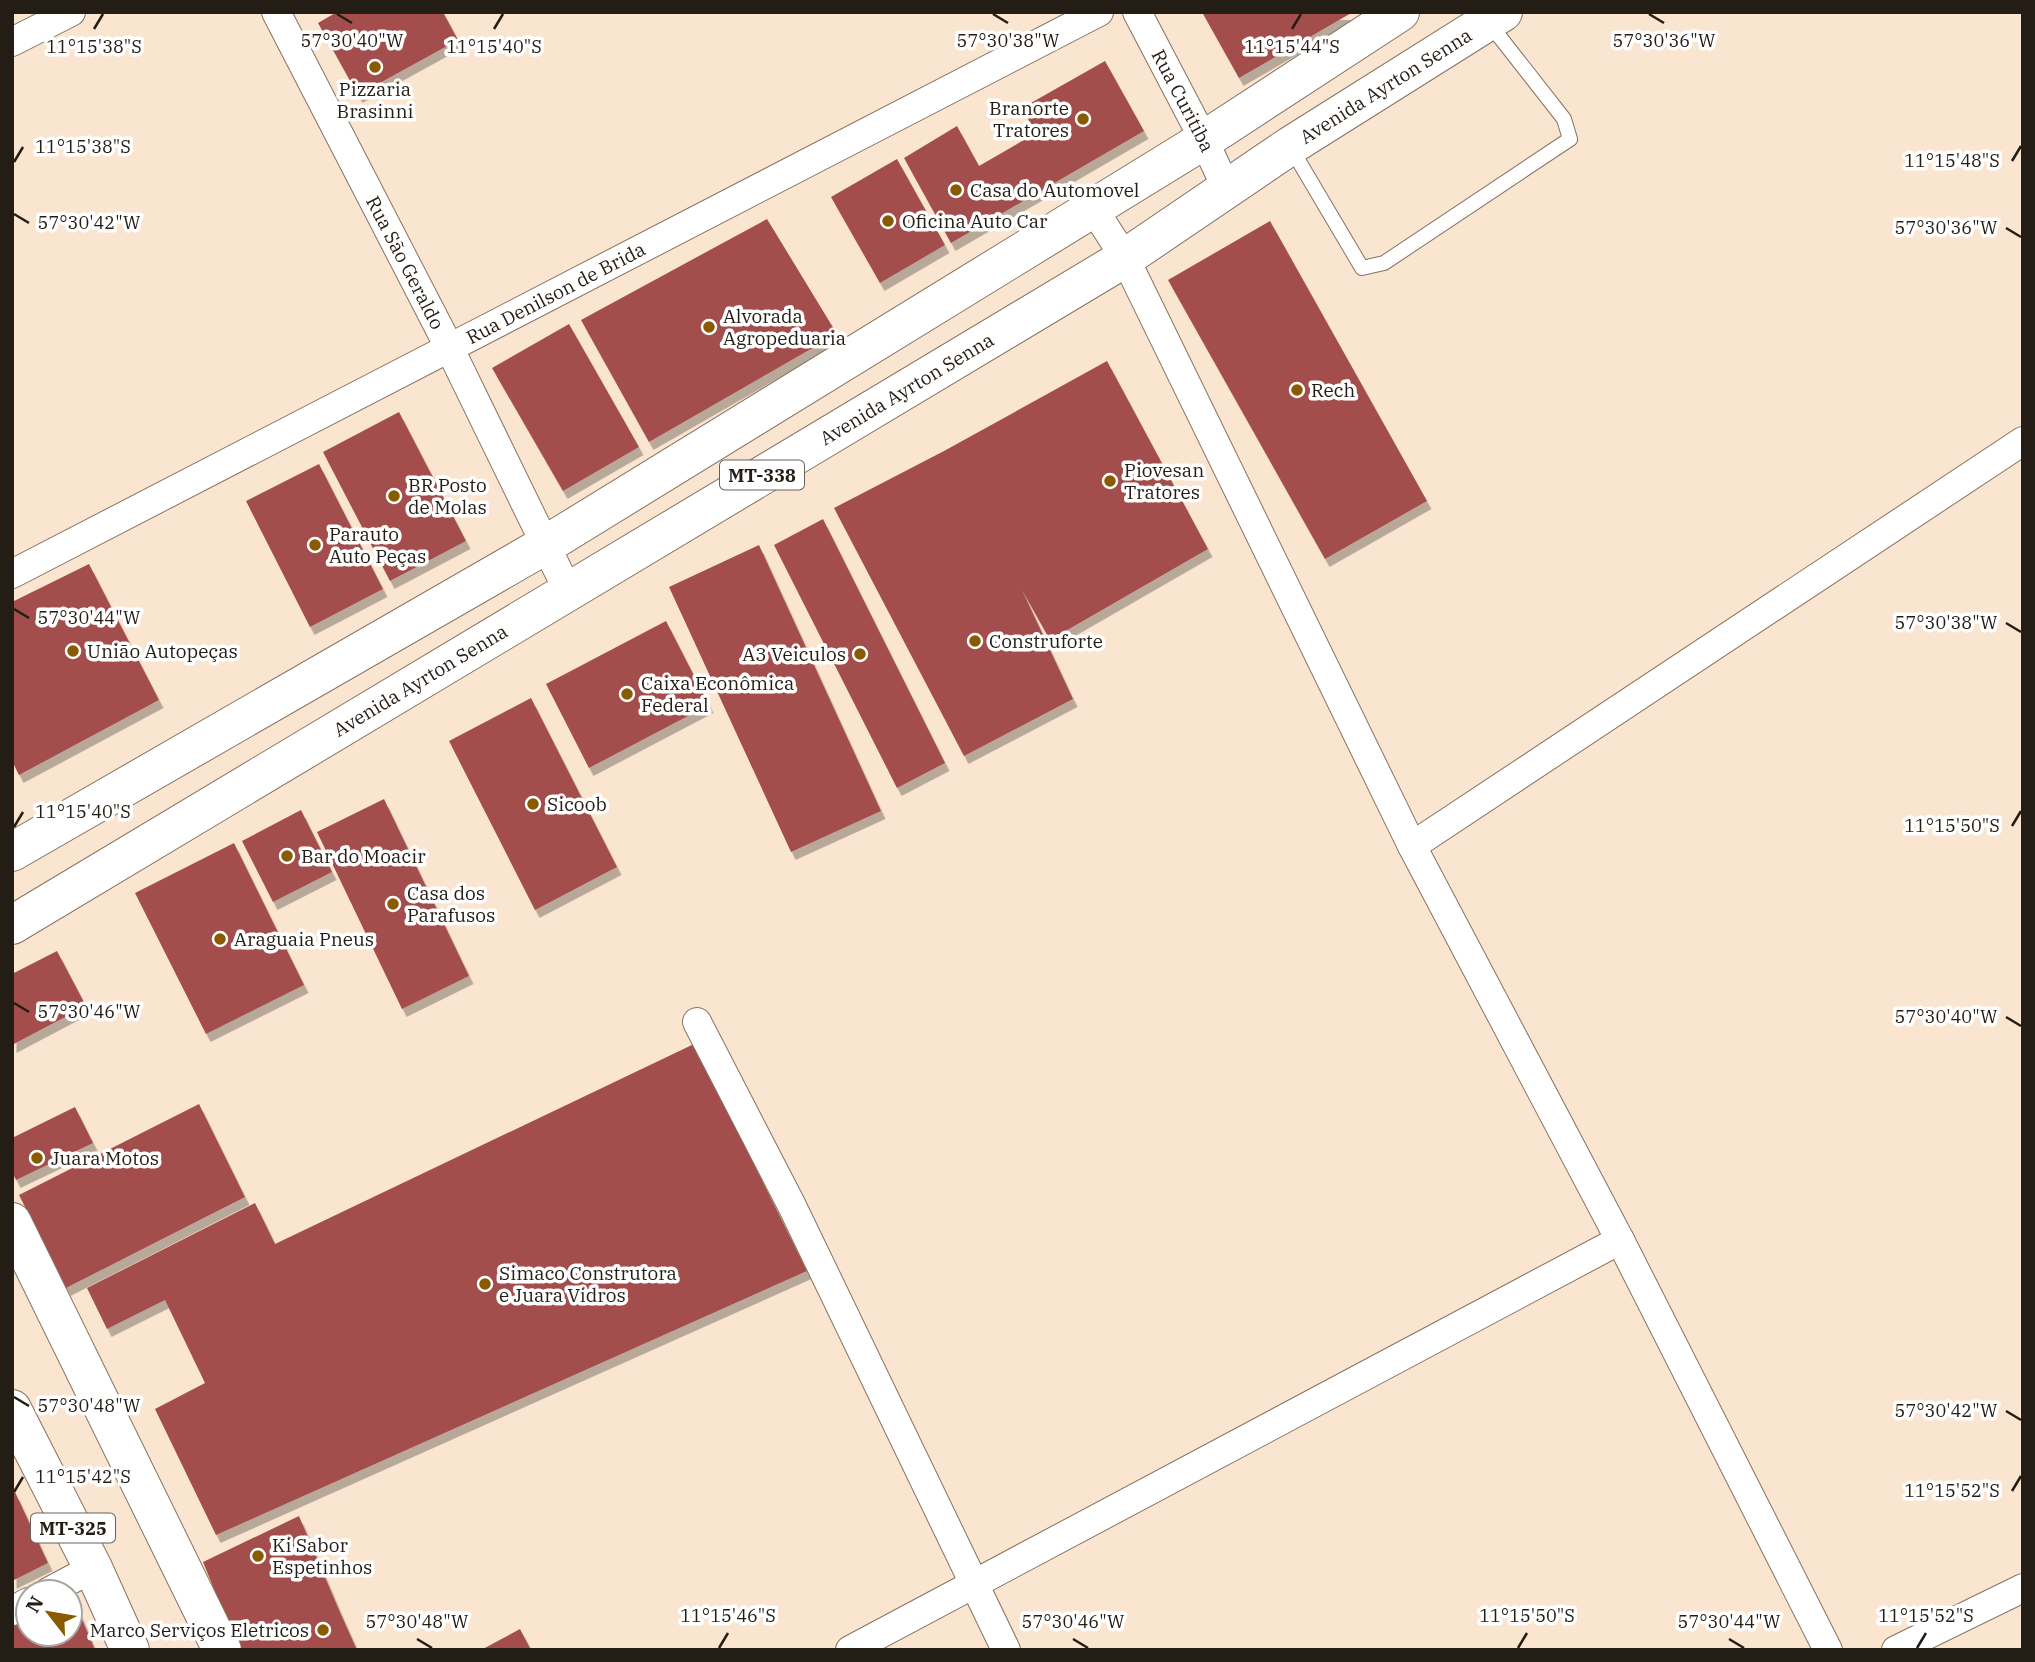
<svg xmlns="http://www.w3.org/2000/svg" width="2035" height="1662" font-family="'IBM Plex Serif',serif">
	<defs>
		<filter id="shadow"><feDropShadow dx="4.5" dy="8" stdDeviation="0" flood-color="#0004"/></filter>
	</defs>
	<rect width="100%" height="100%" fill="#fae5d0"/>
	<!-- building -->
	<path fill="#a44e4e" filter="url(#shadow)" d="M 337,12 L 443,12 L 458,40 L 358,95 L 318,23 Z
		M 1202,12 L 1353,12 L 1239,78 Z
		M 1105,61 L 1144,131 L 951,243 L 904,158 L 957,126 L 979,166 L 1036,133 L 1022,108 Z
		M 897,159 L 945,245 L 880,283 L 831,197 Z
		M 767,219 L 837,334 L 649,442 L 581,320 Z
		M 1270,221 L 1427,501 L 1325,559 L 1168,280 Z
		M 569,324 L 639,447 L 563,491 L 492,368 Z
		M 1107,361 L 1208,549 L 1050,640 L 1022,590 L 1073,699 L 964,756 L 834,508 L 944,451 Z
		M 399,412 L 466,541 L 390,581 L 323,452 Z
		M 319,464 L 383,589 L 310,627 L 246,501 Z
		M 823,519 L 945,763 L 897,788 L 774,545 Z
		M 759,545 L 881,811 L 791,852 L 669,587 Z
		M 89,564 L 159,700 L 19,775 L 12,761 L 12,602 Z
		M 666,621 L 709,705 L 589,768 L 546,684 Z
		M 531,698 L 617,867 L 535,910 L 449,741 Z
		M 384,799 L 469,976 L 402,1009 L 317,832 Z
		M 301,810 L 332,872 L 273,902 L 242,841 Z
		M 234,843 L 304,985 L 206,1034 L 135,893 Z
		M 57,951 L 86,1006 L 12,1045 L 12,974 Z
		M 694,1044 L 807,1271 L 216,1535 L 155,1409 L 205,1383 L 165,1300 L 107,1329 L 87,1288 L 255,1203 L 275,1244 Z
		M 199,1104 L 245,1197 L 66,1288 L 19,1195 Z
		M 75,1107 L 93,1143 L 16,1180 L 12,1172 L 12,1138 Z
		M 15,1492 L 48,1563 L 12,1581 L 12,1494 Z
		M 299,1516 L 339,1610 L 357,1650 L 242,1650 L 216,1594 L 203,1562 Z
		M 68,1586 L 95,1650 L 12,1650 L 12,1618 L 28,1609 L 28,1634 L 70,1634 Z
		M 520,1629 L 531,1650 L 481,1650 Z"/>
	<g fill="none" stroke-linecap="round" stroke-linejoin="round">
		<!-- service casing -->
		<g stroke="#857360" stroke-width="16">
			<path id="service" d="M 1291,148 L 1362,268 L 1384,263 L 1570,139 L 1564,119 L 1488,22"/>
		</g>
		<!-- minor casing -->
		<g stroke="#857360" stroke-width="30">
			<g id="minor">
				<path id="s1" d="M 276,12 L 449,347 L 568,591"/>
				<path id="s2" d="M 1137,12 L 1204,140 L 1227,190"/>
				<path d="M 12,42 L 71,12"/>
				<path d="M 1093,208 L 1125,258 L 1412,846 L 1620,1240 L 1828,1650"/>
				<path id="s3" d="M 12,574 L 1099,12"/>
				<path d="M 1412,846 L 2023,441"/>
				<path d="M 697,1022 L 792,1206 L 1006,1650"/>
				<path d="M 48,1592 L 93,1568"/>
				<path d="M 12,1611 L 28,1602"/>
				<path d="M 850,1650 L 1620,1240"/>
				<path d="M 1896,1650 L 2023,1588"/>
			</g>
		</g>
		<!-- primary casing -->
		<g stroke="#857360" stroke-width="40">
			<g id="primary">
				<path d="M 12,852 L 547,544 L 1204,140 L 1400,12"/>
				<path id="s4" d="M 12,925 L 1125,258 L 1290,146 L 1503,12"/>
				<path d="M 12,1222 L 222,1650"/>
				<path d="M 12,1409 L 93,1568 L 130,1650"/>
			</g>
		</g>
		<!-- service -->
		<use href="#service" stroke="#fff" stroke-width="14"/>
		<!-- minor -->
		<use href="#minor" stroke="#fff" stroke-width="28"/>
		<!-- primary -->
		<use href="#primary" stroke="#fff" stroke-width="38"/>
	</g>
	<!-- ticks -->
	<path fill="none" stroke="#241d15" stroke-width="2.5" d="M 337,14 L 352,23M 993,14 L 1008,23M 1649,14 L 1664,23M 94,29 L 103,14M 494,29 L 503,14M 1292,29 L 1301,14M 2012,161 L 2021,146M 14,162 L 23,147M 14,214 L 29,223M 2006,228 L 2021,237M 14,609 L 29,618M 2006,623 L 2021,632M 2012,826 L 2021,811M 14,827 L 23,812M 14,1003 L 29,1012M 2006,1017 L 2021,1026M 14,1397 L 29,1406M 2006,1411 L 2021,1420M 2012,1491 L 2021,1476M 14,1492 L 23,1477M 417,1639 L 432,1648M 1073,1639 L 1088,1648M 1729,1639 L 1744,1648M 719,1648 L 728,1633M 1518,1648 L 1527,1633M 1917,1648 L 1926,1633"/>
	<!-- markers -->
	<g fill="#895a00" stroke="#fff" stroke-width="2.5">
		<circle cx="375" cy="67" r="7"/>
		<circle cx="1083" cy="119" r="7"/>
		<circle cx="956" cy="190" r="7"/>
		<circle cx="888" cy="221" r="7"/>
		<circle cx="709" cy="327" r="7"/>
		<circle cx="1297" cy="390" r="7"/>
		<circle cx="1110" cy="481" r="7"/>
		<circle cx="394" cy="496" r="7"/>
		<circle cx="315" cy="545" r="7"/>
		<circle cx="975" cy="641" r="7"/>
		<circle cx="73" cy="651" r="7"/>
		<circle cx="860" cy="654" r="7"/>
		<circle cx="627" cy="694" r="7"/>
		<circle cx="533" cy="804" r="7"/>
		<circle cx="287" cy="856" r="7"/>
		<circle cx="393" cy="904" r="7"/>
		<circle cx="220" cy="939" r="7"/>
		<circle cx="37" cy="1158" r="7"/>
		<circle cx="485" cy="1284" r="7"/>
		<circle cx="258" cy="1556" r="7"/>
		<circle cx="323" cy="1630" r="7"/>
	</g>
	<g text-anchor="middle" dominant-baseline="central" stroke-width="7" stroke-linejoin="round" paint-order="stroke">
		<!-- shield labels -->
		<g fill="#fff" stroke="#66615b" stroke-width="2">
			<rect x="720" y="460.5" width="84" height="29" rx="5"/>
			<rect x="31" y="1513.5" width="84" height="29" rx="5"/>
		</g>
		<g font-size="18" font-weight="bold" fill="#241d15">
			<text x="762" y="475">MT-338</text>
			<text x="73" y="1528">MT-325</text>
		</g>
		<!-- street labels -->
		<g font-size="19" fill="#241d15" stroke="#fff">
			<text stroke="none"><textPath href="#s4" startOffset="1610">Avenida Ayrton Senna</textPath></text>
			<text stroke="none"><textPath href="#s2" startOffset="100">Rua Curitiba</textPath></text>
			<text stroke="none"><textPath href="#s1" startOffset="282">Rua São Geraldo</textPath></text>
			<text stroke="none"><textPath href="#s3" startOffset="612">Rua Denilson de Brida</textPath></text>
			<text stroke="none"><textPath href="#s4" startOffset="1043">Avenida Ayrton Senna</textPath></text>
			<text stroke="none"><textPath href="#s4" startOffset="476">Avenida Ayrton Senna</textPath></text>
		</g>
		<!-- poi labels -->
		<g font-size="19" fill="#241d15" stroke="#fff" text-anchor="start">
			<text x="375" y="89" text-anchor="middle">Pizzaria<tspan x="375" dy="22">Brasinni</tspan></text>
			<text x="1069" y="108" text-anchor="end">Branorte<tspan x="1069" dy="22">Tratores</tspan></text>
			<text x="970" y="190">Casa do Automovel</text>
			<text x="902" y="221">Oficina Auto Car</text>
			<text x="723" y="316">Alvorada<tspan x="723" dy="22">Agropeduaria</tspan></text>
			<text x="1311" y="390">Rech</text>
			<text x="1124" y="470">Piovesan<tspan x="1124" dy="22">Tratores</tspan></text>
			<text x="408" y="485">BR Posto<tspan x="408" dy="22">de Molas</tspan></text>
			<text x="329" y="534">Parauto<tspan x="329" dy="22">Auto Peças</tspan></text>
			<text x="989" y="641">Construforte</text>
			<text x="87" y="651">União Autopeças</text>
			<text x="846" y="654" text-anchor="end">A3 Veiculos</text>
			<text x="641" y="683">Caixa Econômica<tspan x="641" dy="22">Federal</tspan></text>
			<text x="547" y="804">Sicoob</text>
			<text x="301" y="856">Bar do Moacir</text>
			<text x="407" y="893">Casa dos<tspan x="407" dy="22">Parafusos</tspan></text>
			<text x="234" y="939">Araguaia Pneus</text>
			<text x="51" y="1158">Juara Motos</text>
			<text x="499" y="1273">Simaco Construtora<tspan x="499" dy="22">e Juara Vidros</tspan></text>
			<text x="272" y="1545">Ki Sabor<tspan x="272" dy="22">Espetinhos</tspan></text>
			<text x="309" y="1630" text-anchor="end">Marco Serviços Eletricos</text>
		</g>
	</g>
	<g font-size="18" text-anchor="middle" fill="#241d15" stroke="#fff" stroke-width="7" stroke-linejoin="round" paint-order="stroke">
		<text x="352" y="47">57°30'40"W</text>
		<text x="1008" y="47">57°30'38"W</text>
		<text x="1664" y="47">57°30'36"W</text>
		<text x="1292" y="53">11°15'44"S</text>
		<text x="94" y="53">11°15'38"S</text>
		<text x="494" y="53">11°15'40"S</text>
		<text x="83" y="153">11°15'38"S</text>
		<text x="1952" y="167">11°15'48"S</text>
		<text x="89" y="229">57°30'42"W</text>
		<text x="1946" y="234">57°30'36"W</text>
		<text x="89" y="624">57°30'44"W</text>
		<text x="1946" y="629">57°30'38"W</text>
		<text x="83" y="818">11°15'40"S</text>
		<text x="1952" y="832">11°15'50"S</text>
		<text x="89" y="1018">57°30'46"W</text>
		<text x="1946" y="1023">57°30'40"W</text>
		<text x="89" y="1412">57°30'48"W</text>
		<text x="1946" y="1417">57°30'42"W</text>
		<text x="83" y="1483">11°15'42"S</text>
		<text x="1952" y="1497">11°15'52"S</text>
		<text x="728" y="1622">11°15'46"S</text>
		<text x="1527" y="1622">11°15'50"S</text>
		<text x="1926" y="1622">11°15'52"S</text>
		<text x="417" y="1628">57°30'48"W</text>
		<text x="1073" y="1628">57°30'46"W</text>
		<text x="1729" y="1628">57°30'44"W</text>
	</g>
	<!-- border -->
	<rect width="2035" height="1662" fill="none" stroke="#241d15" stroke-width="28"/>
	<!-- north arrow -->
	<g transform="translate(49 1613) rotate(301)"><circle r="33" fill="#ffffff" stroke="#a7a5a1" stroke-width="2"/>
	<path d="M0-5L12 26L0 18L-12 26Z" fill="#895a00"/>
	<text y="-10" font-size="19" font-weight="bold" text-anchor="middle" fill="#241d15">N</text>
	</g>
</svg>
